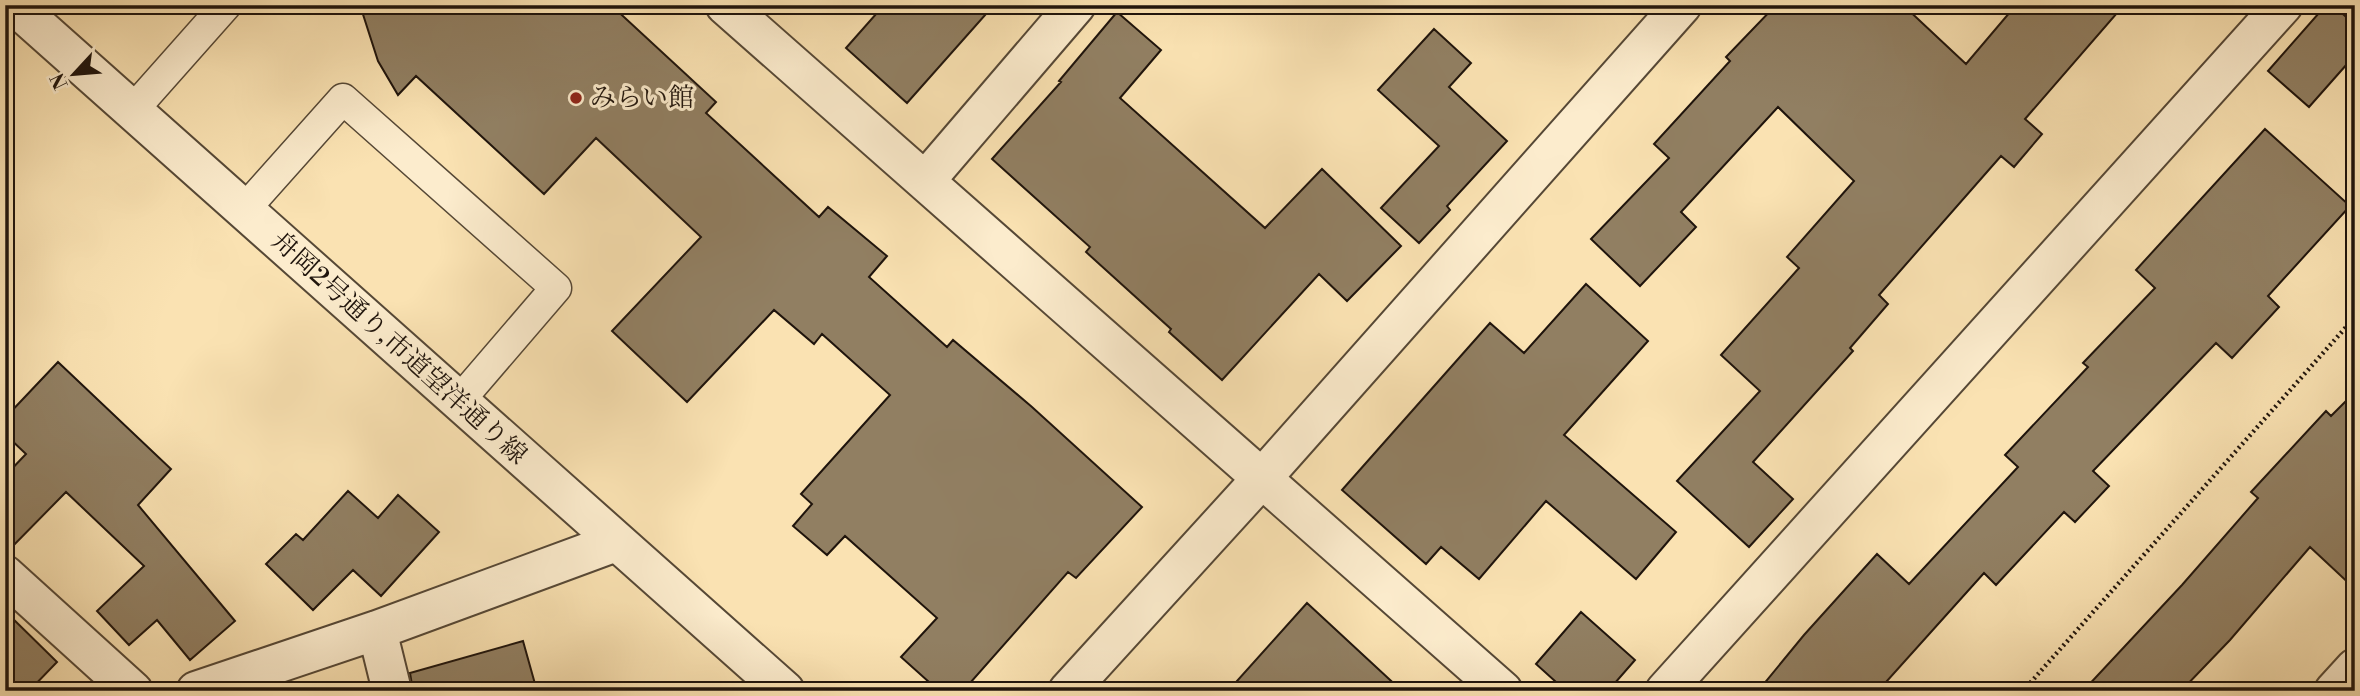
<svg xmlns="http://www.w3.org/2000/svg" width="2360" height="696" font-family="'Libre Bodoni','Noto Serif JP',serif">
	<rect width="100%" height="100%" fill="#fae2b2"/>
	<filter id="stains"><feTurbulence type="fractalNoise" baseFrequency=".00286" numOctaves="4"/><feColorMatrix values="0 0 0 0 .2 0 0 0 0 .09 0 0 0 0 .02 0 0 0 .5 -.17"/></filter>
	<radialGradient id="worn" r=".72"><stop offset=".6" stop-color="#630" stop-opacity="0"/><stop offset="1" stop-color="#630" stop-opacity=".3"/></radialGradient>
	<!-- building -->
	<path fill="#917f62" stroke="#1f140c" stroke-width="2" d="M 360,5 L 611,5 L 716,102 L 706,113 L 819,217 L 828,207 L 887,256 L 869,277 L 947,347 L 953,340 L 1032,407 L 1142,507 L 1076,578 L 1068,572 L 963,691 L 939,691 L 901,657 L 937,618 L 845,536 L 827,555 L 793,526 L 812,504 L 801,494 L 890,395 L 822,334 L 814,344 L 774,310 L 687,402 L 612,331 L 701,237 L 596,138 L 544,194 L 416,76 L 398,95 L 378,61 Z
		M 884,5 L 994,5 L 907,103 L 846,48 Z
		M 1776,5 L 1903,5 L 1966,64 L 2016,5 L 2124,5 L 2025,119 L 2042,134 L 2014,167 L 2001,156 L 1879,295 L 1888,304 L 1850,348 L 1853,351 L 1753,462 L 1793,499 L 1749,547 L 1677,481 L 1760,391 L 1721,355 L 1799,268 L 1787,257 L 1854,181 L 1778,107 L 1681,212 L 1696,227 L 1640,286 L 1591,239 L 1669,158 L 1654,144 L 1730,61 L 1726,57 Z
		M 2326,5 L 2333,5 L 2355,25 L 2355,55 L 2309,107 L 2268,71 Z
		M 1117,12 L 1161,50 L 1120,98 L 1265,228 L 1322,169 L 1401,246 L 1347,301 L 1319,274 L 1222,380 L 1169,332 L 1171,329 L 1086,252 L 1090,247 L 992,159 L 1061,82 L 1059,81 Z
		M 1434,29 L 1471,63 L 1449,87 L 1507,141 L 1447,206 L 1450,210 L 1419,243 L 1381,208 L 1439,146 L 1378,90 Z
		M 2265,129 L 2350,206 L 2268,296 L 2279,307 L 2232,358 L 2216,343 L 2093,471 L 2109,486 L 2075,522 L 2064,512 L 1996,585 L 1984,573 L 1878,691 L 1758,691 L 1804,635 L 1877,554 L 1909,584 L 2018,467 L 2005,455 L 2088,367 L 2083,363 L 2155,288 L 2136,270 Z
		M 1586,284 L 1648,341 L 1564,435 L 1676,532 L 1636,579 L 1546,501 L 1479,579 L 1441,547 L 1426,564 L 1342,490 L 1490,323 L 1524,353 Z
		M 58,362 L 171,469 L 138,505 L 235,621 L 190,660 L 157,620 L 129,645 L 97,611 L 144,566 L 66,492 L 5,554 L 5,476 L 26,454 L 5,434 L 5,418 Z
		M 2355,392 L 2355,589 L 2310,547 L 2230,640 L 2181,691 L 2083,691 L 2182,585 L 2258,498 L 2251,492 L 2326,411 L 2331,416 Z
		M 348,491 L 378,518 L 398,495 L 439,532 L 381,596 L 353,570 L 313,610 L 266,564 L 296,534 L 303,540 Z
		M 1307,603 L 1402,691 L 1228,691 Z
		M 5,611 L 57,662 L 29,691 L 5,691 Z
		M 1581,612 L 1635,660 L 1608,691 L 1566,691 L 1536,664 Z
		M 523,641 L 537,691 L 413,691 L 410,673 Z"/>
	<g fill="none" stroke-linecap="round" stroke-linejoin="round">
		<!-- service casing -->
		<g stroke="#564836" stroke-width="33">
			<path id="service" d="M 132,111 L 226,5
				M 244,210 L 343,99 L 556,288 L 459,401"/>
		</g>
		<!-- minor casing -->
		<g stroke="#564836" stroke-width="42">
			<path id="minor" d="M 725,5 L 1503,691
				M 925,181 L 1076,5
				M 5,575 L 133,691
				M 377,630 L 392,691
				M 196,691 L 377,630 L 616,542
				M 1068,691 L 1263,477 L 1682,5
				M 1665,691 L 2283,5
				M 2334,691 L 2355,668"/>
		</g>
		<!-- tertiary casing -->
		<g stroke="#564836" stroke-width="42">
			<path id="tertiary" d="M 14,5 L 785,691"/>
		</g>
		<!-- path -->
		<path stroke="#1f140c" stroke-width="4.5" stroke-dasharray="2 3.5" stroke-linecap="butt" d="M 2023,691 L 2355,317"/>
		<!-- service -->
		<use href="#service" stroke="#fceccd" stroke-width="30"/>
		<!-- minor -->
		<use href="#minor" stroke="#fceccd" stroke-width="38"/>
		<!-- tertiary -->
		<use href="#tertiary" stroke="#fceccd" stroke-width="38"/>
	</g>
	<!-- markers -->
	<circle fill="#8f2418" stroke="#fceccd" stroke-width="2.5" cx="576" cy="98" r="7"/>
	<g text-anchor="middle" dominant-baseline="central" stroke-width="6" stroke-linejoin="round" paint-order="stroke">
		<!-- poi labels -->
		<g font-size="26" fill="#1f140c" stroke="#fceccd" text-anchor="start">
			<text x="590" y="98">みらい館</text>
		</g>
		<!-- street labels -->
		<g font-size="26" fill="#1f140c" stroke="#fceccd">
			<text transform="translate(399 348) rotate(42)">舟岡2号通り,市道望洋通り線</text>
		</g>
	</g>
	<!-- margin -->
	<rect width="2360" height="696" fill="none" stroke="#fae2b2" stroke-width="28"/>
	<rect x="7" y="7" width="2346" height="682" fill="none" stroke="#1f140c" stroke-width="3.5"/>
	<rect x="14" y="14" width="2332" height="668" fill="none" stroke="#1f140c" stroke-width="2"/>
	<!-- north arrow -->
	<g transform="translate(74 74) rotate(244)" stroke="#fceccd" stroke-width="5" paint-order="stroke">
	<path d="M0-5L12 26L0 18L-12 26Z" fill="#1f140c"/>
	<text y="-10" font-size="19" font-weight="bold" text-anchor="middle" fill="#1f140c">N</text>
	</g>
	<rect width="100%" height="100%" filter="url(#stains)"/>
	<rect width="100%" height="100%" fill="url(#worn)"/>
</svg>
